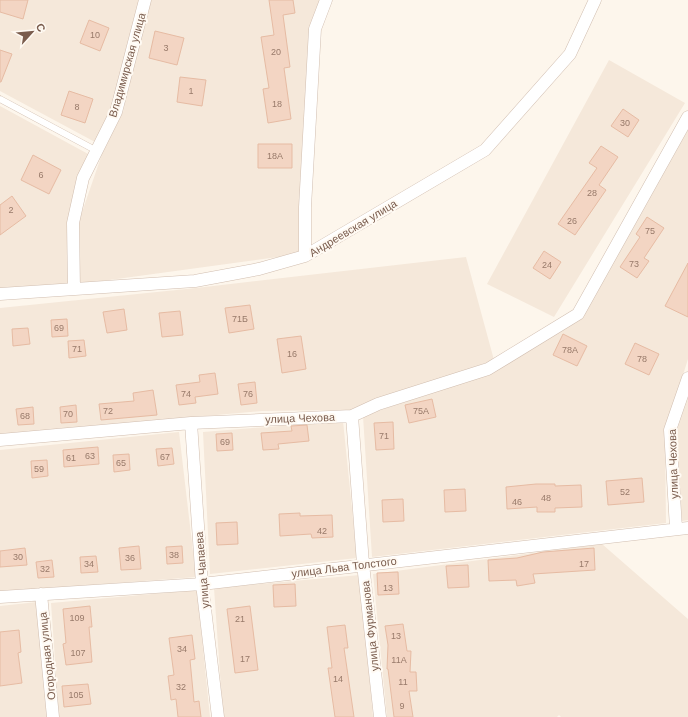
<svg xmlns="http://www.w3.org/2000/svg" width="688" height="717" font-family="Helvetica,sans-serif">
	<rect width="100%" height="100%" fill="#fdf6ec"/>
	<!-- residential -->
	<path fill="#f5e8da" d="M 0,0 L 140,0 L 111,109 L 95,142 L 0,91 Z
		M 149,0 L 320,0 L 300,254 L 80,284 L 79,221 L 102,154 L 123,112 Z
		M 609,60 L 685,103 L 554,317 L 487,284 Z
		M 0,106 L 90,155 L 78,177 L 70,284 L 0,289 Z
		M 688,130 L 688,359 L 665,432 L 666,523 L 372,557 L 363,416 L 482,376 L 501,368 L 584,315 Z
		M 466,257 L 494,360 L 351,410 L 262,411 L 0,434 L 0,308 L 196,288 Z
		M 688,398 L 688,520 L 682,521 L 677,430 Z
		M 343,421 L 357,558 L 210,574 L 203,432 Z
		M 179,432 L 196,577 L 0,592 L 0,450 Z
		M 602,544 L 688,619 L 688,717 L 561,717 L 559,715 L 557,717 L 387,717 L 373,574 Z
		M 360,575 L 373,717 L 223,717 L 214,588 Z
		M 197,590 L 210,717 L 59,717 L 51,603 Z
		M 37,602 L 48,717 L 0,717 L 0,606 Z"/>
	<!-- building -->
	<path fill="#f3d5c3" stroke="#e6bba3" d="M 0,0 L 28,0 L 23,19 L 0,12 Z
		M 269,0 L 293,0 L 295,13 L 283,15 L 290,67 L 284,68 L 291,119 L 268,123 L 263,89 L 269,88 L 261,37 L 274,35 Z
		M 89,20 L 109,28 L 100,51 L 80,43 Z
		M 155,31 L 184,38 L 177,65 L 149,58 Z
		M 0,50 L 12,54 L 1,82 L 0,82 Z
		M 180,77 L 206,80 L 202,106 L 177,102 Z
		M 69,91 L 93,99 L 85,123 L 61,115 Z
		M 623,109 L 639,120 L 628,137 L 611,126 Z
		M 258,144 L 292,144 L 292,168 L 258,168 Z
		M 601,146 L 618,157 L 599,185 L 606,190 L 575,235 L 558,224 L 597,168 L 589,163 Z
		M 33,155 L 61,170 L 49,194 L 21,180 Z
		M 12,196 L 26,216 L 0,235 L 0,205 Z
		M 647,217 L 664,228 L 644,258 L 649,261 L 637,278 L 620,267 L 640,237 L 636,234 Z
		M 544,251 L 561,262 L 550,279 L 533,268 Z
		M 688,263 L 688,317 L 665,306 Z
		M 250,305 L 254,329 L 229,333 L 225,308 Z
		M 124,309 L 127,330 L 107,333 L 103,312 Z
		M 180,311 L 183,335 L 162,337 L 159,313 Z
		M 67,319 L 68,336 L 52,337 L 51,320 Z
		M 28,328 L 30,344 L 13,346 L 12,329 Z
		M 563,334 L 587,346 L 577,366 L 553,355 Z
		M 301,336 L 306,369 L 282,373 L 277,339 Z
		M 84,340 L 86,356 L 69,358 L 68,341 Z
		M 635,343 L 659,354 L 649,375 L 625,364 Z
		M 215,373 L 218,394 L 195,397 L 196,403 L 179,405 L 176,385 L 200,382 L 199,375 Z
		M 255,382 L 257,403 L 241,405 L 238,384 Z
		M 153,390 L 157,415 L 101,420 L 99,404 L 134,401 L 133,393 Z
		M 432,399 L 436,417 L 409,423 L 405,405 Z
		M 76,405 L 77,422 L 61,423 L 60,407 Z
		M 33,407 L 34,424 L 18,425 L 16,409 Z
		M 393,422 L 394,449 L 376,450 L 374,423 Z
		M 307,425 L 309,441 L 278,444 L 279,449 L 263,450 L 261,433 L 292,431 L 291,426 Z
		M 232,433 L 233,450 L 217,451 L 216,434 Z
		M 98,447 L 99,464 L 64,467 L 63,450 Z
		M 172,448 L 174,464 L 158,466 L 156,449 Z
		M 129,454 L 130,470 L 114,472 L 113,455 Z
		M 47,460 L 48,476 L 32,478 L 31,461 Z
		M 642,478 L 644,502 L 608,505 L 606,481 Z
		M 536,484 L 555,484 L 555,486 L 581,485 L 582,507 L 555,508 L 555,512 L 537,512 L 537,507 L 507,509 L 506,487 Z
		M 465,489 L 466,511 L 445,512 L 444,490 Z
		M 403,499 L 404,521 L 383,522 L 382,500 Z
		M 300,513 L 300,516 L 332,515 L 333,537 L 312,538 L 311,534 L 280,536 L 279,514 Z
		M 237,522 L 238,544 L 217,545 L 216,523 Z
		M 139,546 L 141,569 L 121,570 L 119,548 Z
		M 182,546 L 183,563 L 167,564 L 166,547 Z
		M 25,548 L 27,565 L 0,567 L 0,551 Z
		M 594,548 L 595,570 L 533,574 L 535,583 L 517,586 L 516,580 L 489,581 L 488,560 L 517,558 L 543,552 Z
		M 96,556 L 98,572 L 81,573 L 80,557 Z
		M 52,560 L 54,577 L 38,578 L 36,562 Z
		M 468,565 L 469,587 L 448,588 L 446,566 Z
		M 398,572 L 399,594 L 378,595 L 377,573 Z
		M 295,584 L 296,606 L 274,607 L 273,585 Z
		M 90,606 L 92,627 L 89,627 L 92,662 L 66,665 L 63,644 L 66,643 L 63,609 Z
		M 250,606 L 258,670 L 235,673 L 227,609 Z
		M 403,624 L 407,651 L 411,651 L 410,672 L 416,672 L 417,691 L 409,691 L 413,717 L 394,717 L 388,669 L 387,669 L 388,645 L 385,626 Z
		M 345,625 L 348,648 L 344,648 L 354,717 L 335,717 L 328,668 L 332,668 L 327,627 Z
		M 19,630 L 21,652 L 18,653 L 22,683 L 0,686 L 0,632 Z
		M 192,635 L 195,659 L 190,660 L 194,702 L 199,701 L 201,717 L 178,717 L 176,699 L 171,700 L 168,676 L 174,675 L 169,638 Z
		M 88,684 L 91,704 L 64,707 L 62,686 Z"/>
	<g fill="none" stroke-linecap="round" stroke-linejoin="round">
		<!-- lane casing -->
		<g stroke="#d1beb0" stroke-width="7">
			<path id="lane" d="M 0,99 L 97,151"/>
		</g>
		<!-- street casing -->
		<g stroke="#d1beb0" stroke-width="13">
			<path id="street" d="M 305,256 L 305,207 L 315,29 L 326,0
				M 74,289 L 73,223 L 83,178 L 116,112 L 145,0
				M 0,294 L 195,281 L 259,269 L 305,256 L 485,150 L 570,54 L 595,0
				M 352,416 L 363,564 L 380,717
				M 191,423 L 202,584 L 218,717
				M 0,440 L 191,423 L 352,416 L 378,404 L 488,369 L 578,314 L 688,117
				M 676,528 L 670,430 L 688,378
				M 41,594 L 53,717
				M 0,597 L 202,584 L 688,528"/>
		</g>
		<!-- lane -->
		<use href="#lane" stroke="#fff" stroke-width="6"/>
		<!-- street -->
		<use href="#street" stroke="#fff" stroke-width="12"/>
	</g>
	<g text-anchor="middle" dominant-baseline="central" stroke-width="4" stroke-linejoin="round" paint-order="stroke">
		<!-- number labels -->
		<g font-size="9" fill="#987a6a">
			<text x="95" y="35">10</text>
			<text x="166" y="48">3</text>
			<text x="276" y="52">20</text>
			<text x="191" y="91">1</text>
			<text x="277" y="104">18</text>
			<text x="77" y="107">8</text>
			<text x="625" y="123">30</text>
			<text x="275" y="156">18А</text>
			<text x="41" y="175">6</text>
			<text x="592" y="193">28</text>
			<text x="11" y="210">2</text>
			<text x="572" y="221">26</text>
			<text x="650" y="231">75</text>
			<text x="634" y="264">73</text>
			<text x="547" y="265">24</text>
			<text x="240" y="319">71Б</text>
			<text x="59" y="328">69</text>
			<text x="77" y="349">71</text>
			<text x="570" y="350">78А</text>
			<text x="292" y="354">16</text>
			<text x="642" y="359">78</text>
			<text x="186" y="394">74</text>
			<text x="248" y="394">76</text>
			<text x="108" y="411">72</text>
			<text x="421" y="411">75А</text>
			<text x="68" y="414">70</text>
			<text x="25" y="416">68</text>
			<text x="384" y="436">71</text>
			<text x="225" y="442">69</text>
			<text x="90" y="456">63</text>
			<text x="165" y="457">67</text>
			<text x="71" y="458">61</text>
			<text x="121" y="463">65</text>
			<text x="39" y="469">59</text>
			<text x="625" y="492">52</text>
			<text x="546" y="498">48</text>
			<text x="517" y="502">46</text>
			<text x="322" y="531">42</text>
			<text x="174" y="555">38</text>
			<text x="18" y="557">30</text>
			<text x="130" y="558">36</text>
			<text x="89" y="564">34</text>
			<text x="584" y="564">17</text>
			<text x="45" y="569">32</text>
			<text x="388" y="588">13</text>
			<text x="77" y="618">109</text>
			<text x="240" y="619">21</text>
			<text x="396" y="636">13</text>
			<text x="182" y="649">34</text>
			<text x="78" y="653">107</text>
			<text x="245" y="659">17</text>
			<text x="399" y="660">11А</text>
			<text x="338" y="679">14</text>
			<text x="403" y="682">11</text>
			<text x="181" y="687">32</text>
			<text x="76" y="695">105</text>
			<text x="402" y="706">9</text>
		</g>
		<!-- street labels -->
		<g font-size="11" fill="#7a5c4d" stroke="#fffaf3">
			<text transform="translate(127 65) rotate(-74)">Владимирская улица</text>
			<text transform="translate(353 228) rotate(-31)">Андреевская улица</text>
			<text transform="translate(300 418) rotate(-2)">улица Чехова</text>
			<text transform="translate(673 464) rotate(-92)">улица Чехова</text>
			<text transform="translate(344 567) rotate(-7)">улица Льва Толстого</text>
			<text transform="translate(202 570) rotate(-95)">улица Чапаева</text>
			<text transform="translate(370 626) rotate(-96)">улица Фурманова</text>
			<text transform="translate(47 656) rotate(-96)">Огородная улица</text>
		</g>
	</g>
	<!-- north arrow -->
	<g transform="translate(32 32) rotate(63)" stroke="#fffaf3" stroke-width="3" paint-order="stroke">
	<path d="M0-3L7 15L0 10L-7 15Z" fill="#7a5c4d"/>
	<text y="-6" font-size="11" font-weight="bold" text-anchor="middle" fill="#7a5c4d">С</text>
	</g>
</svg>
